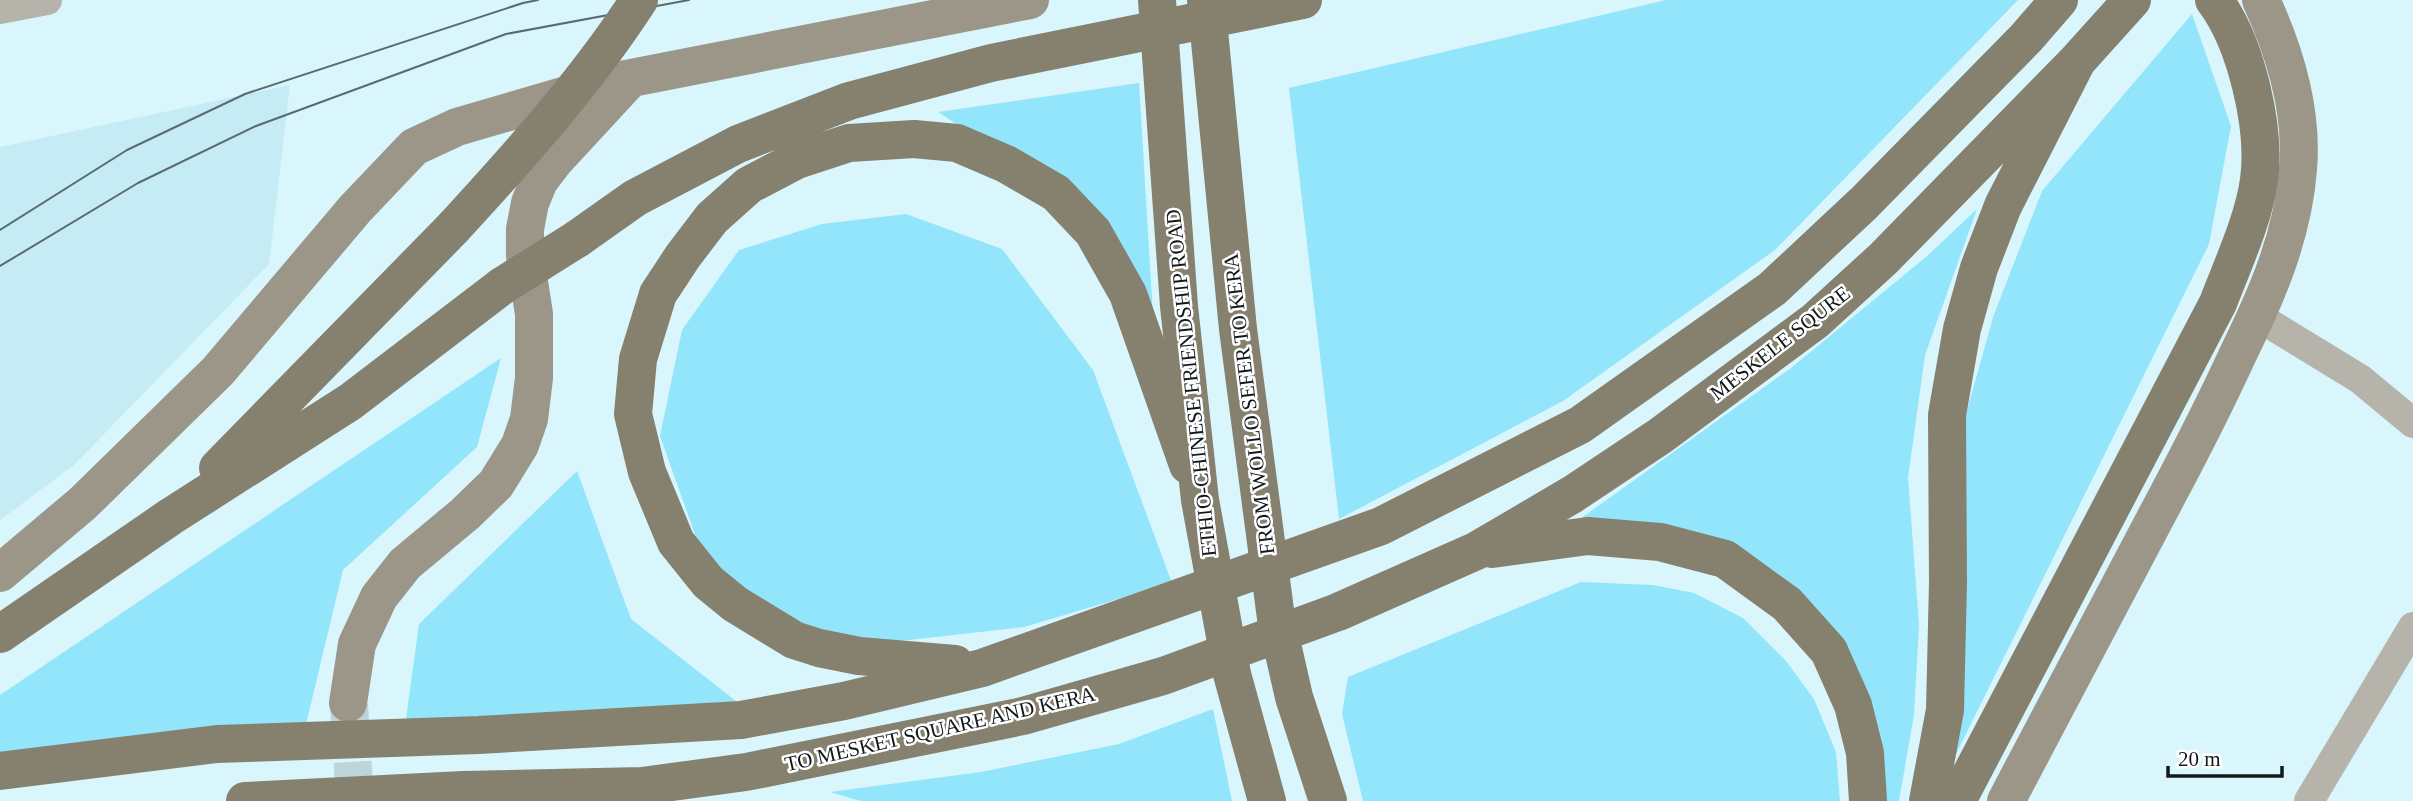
<svg xmlns="http://www.w3.org/2000/svg" width="2413" height="801" font-family="'Times New Roman',serif">
	<rect width="100%" height="100%" fill="#d9f6fd"/>
	<!-- built -->
	<path fill="#c5ebf5" d="M 290,85 L 269,264 L 74,465 L 0,520 L 0,147 Z"/>
	<!-- green -->
	<path fill="#92e5fa" d="M 1666,0 L 2018,0 L 1775,250 L 1563,401 L 1339,519 L 1289,88 Z
		M 2192,14 L 2231,126 L 2209,244 L 1952,762 L 1965,418 L 1993,317 L 2042,191 Z
		M 1139,83 L 1153,316 L 1067,197 L 938,112 Z
		M 1977,209 L 1925,355 L 1908,478 L 1919,625 L 1914,715 L 1899,801 L 1886,801 L 1771,577 L 1580,519 L 1791,368 L 1926,257 Z
		M 906,214 L 1002,249 L 1093,370 L 1172,583 L 1024,627 L 882,643 L 785,622 L 703,557 L 660,436 L 682,330 L 739,250 L 822,224 Z
		M 501,358 L 477,447 L 343,570 L 306,724 L 0,762 L 0,695 Z
		M 577,471 L 631,619 L 754,715 L 405,726 L 419,624 Z
		M 1581,582 L 1653,585 L 1694,593 L 1743,618 L 1786,661 L 1814,699 L 1836,752 L 1840,801 L 1363,801 L 1342,714 L 1348,677 Z
		M 1213,709 L 1232,801 L 861,801 L 830,792 L 981,772 L 1119,744 Z"/>
	<g fill="none" stroke-linecap="round" stroke-linejoin="round">
		<!-- secondary-tunnel -->
		<path stroke="#bbd5db" stroke-width="38" stroke-dasharray="38 19" stroke-linecap="butt" d="M 349,705 L 355,801"/>
		<!-- street -->
		<path stroke="#b6b3aa" stroke-width="30" d="M 0,9 L 47,0
			M 2257,316 L 2360,379 L 2413,423
			M 2309,801 L 2413,627"/>
		<!-- secondary -->
		<path stroke="#9b9688" stroke-width="38" d="M 0,573 L 82,504 L 218,371 L 355,209 L 414,147 L 457,127 L 611,82 L 1030,0
			M 348,703 L 357,644 L 379,597 L 405,564 L 465,514 L 496,484 L 520,445 L 529,419 L 534,378 L 534,314 L 525,256 L 525,229 L 530,203 L 539,181 L 555,160 L 629,80
			M 2006,801 C 2060,699 2113,598 2167,496 C 2192,449 2216,402 2238,354 C 2267,295 2293,235 2298,169 C 2303,111 2285,52 2261,0"/>
		<!-- primary -->
		<path stroke="#86816f" stroke-width="38" d="M 577,239 L 635,198 L 738,144 L 849,101 L 991,63 L 1303,0
			M 218,468 L 453,228
			M 1492,549 L 1588,536 L 1660,542 L 1725,559 L 1787,604 L 1829,651 L 1853,705 L 1865,753 L 1868,801
			M 0,634 L 170,517 L 350,402 L 502,286
			M 955,664 L 859,656 L 819,648 L 794,640 L 735,604 L 708,582 L 676,542 L 647,472 L 633,414 L 638,359 L 658,294 L 683,256 L 712,218 L 749,185 L 797,160 L 849,143 L 914,139 L 957,143 L 1006,164 L 1056,193 L 1093,232 L 1128,294 L 1188,465
			M 0,771 L 217,744 L 479,735 L 741,720 L 844,701 L 982,668 L 1381,526 L 1580,425 L 1772,289 L 1864,203 L 2026,38 L 2059,0
			M 245,801 L 463,790 L 642,786 L 746,772 L 1023,716 L 1163,676 L 1338,612 L 1476,551 L 1573,494 L 1660,436 L 1815,321 L 1883,259 L 2077,61
			M 1928,801 L 1945,710 L 1948,582 L 1947,415 L 1962,329 L 1979,268 L 2003,206 L 2077,61 L 2132,0
			M 1957,801 L 2218,303 C 2232,266 2254,219 2259,180 C 2266,128 2246,42 2214,0"/>
		<!-- tram -->
		<path stroke="#5a6b6f" stroke-width="2" d="M 0,230 L 127,150 L 245,94 L 523,3 L 538,0
			M 0,266 L 138,183 L 256,126 L 506,34 L 689,0"/>
		<!-- primary-bridge -->
		<path stroke="#86816f" stroke-width="38" d="M 1157,0 L 1179,306 L 1200,500 L 1232,674 L 1267,801
			M 1206,0 L 1238,329 L 1276,618 L 1294,697 L 1328,801
			M 453,228 C 519,156 586,82 639,0
			M 502,286 L 577,239"/>
	</g>
	<g text-anchor="middle" dominant-baseline="central" stroke-width="5" stroke-linejoin="round" paint-order="stroke">
		<!-- street labels -->
		<g font-size="21" fill="#101a1d" stroke="#fff">
			<text transform="translate(1780 343) rotate(-38)">MESKELE SQURE</text>
			<text transform="translate(1191 383) rotate(-96)">ETHIO-CHINESE FRIENDSHIP ROAD</text>
			<text transform="translate(1249 404) rotate(-97)">FROM WOLLO SEFER TO KERA</text>
			<text transform="translate(940 729) rotate(-13)">TO MESKET SQUARE AND KERA</text>
		</g>
	</g>
	<!-- scale -->
	<path d="M2168 766v10h114v-10" fill="none" stroke="#101a1d" stroke-width="3.5"/>
	<text x="2178" y="766" font-size="21" fill="#101a1d" stroke="#ffffff" stroke-width="5" paint-order="stroke">20 m</text>
</svg>
